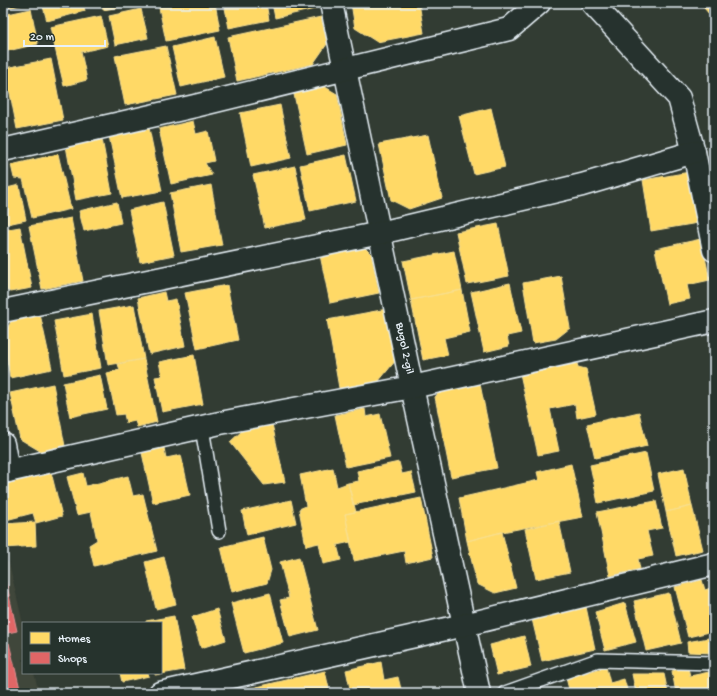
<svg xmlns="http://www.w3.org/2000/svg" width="717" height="696" font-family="'Gochi Hand',sans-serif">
	<rect width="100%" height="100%" fill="#323c33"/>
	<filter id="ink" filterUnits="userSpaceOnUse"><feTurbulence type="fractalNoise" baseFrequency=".025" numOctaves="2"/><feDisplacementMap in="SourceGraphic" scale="8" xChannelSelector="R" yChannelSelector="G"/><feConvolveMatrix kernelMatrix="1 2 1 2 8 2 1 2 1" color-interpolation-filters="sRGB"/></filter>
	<g filter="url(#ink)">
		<!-- built -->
		<path fill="#40463a" d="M 3,560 L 9,563 L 23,624 L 23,673 L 34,673 L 39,693 L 3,693 Z"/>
		<!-- homes -->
		<path fill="#ffd966" stroke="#f8e092" d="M 6,3 L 29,3 L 7,8 Z
			M 42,3 L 83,3 L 85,11 L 47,21 Z
			M 102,3 L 143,3 L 103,10 Z
			M 158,3 L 215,3 L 220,30 L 166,41 Z
			M 224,3 L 266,3 L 269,20 L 229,28 Z
			M 272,3 L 314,3 L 315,9 L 275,18 Z
			M 351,3 L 419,3 L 424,33 L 377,42 L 355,28 Z
			M 700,3 L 714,3 L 714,20 Z
			M 31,9 L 38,44 L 3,52 L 3,15 Z
			M 141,9 L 148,38 L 115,45 L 109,16 Z
			M 101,16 L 108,46 L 81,52 L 87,80 L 64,86 L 50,27 Z
			M 321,17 L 327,44 L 313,64 L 237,81 L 228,37 Z
			M 215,37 L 224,77 L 181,87 L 172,47 Z
			M 166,46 L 177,95 L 125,105 L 115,56 Z
			M 51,59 L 63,120 L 17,129 L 5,68 Z
			M 320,84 L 337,94 L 347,145 L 307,154 L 293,90 Z
			M 280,105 L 291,158 L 251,167 L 240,113 Z
			M 491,108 L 505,167 L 474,174 L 459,116 Z
			M 193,121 L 196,134 L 208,131 L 214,161 L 205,163 L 212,175 L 171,184 L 159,129 Z
			M 149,128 L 162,191 L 122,198 L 109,136 Z
			M 428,135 L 442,198 L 409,209 L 391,200 L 379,144 Z
			M 102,139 L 112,193 L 76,200 L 66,146 Z
			M 58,154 L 71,209 L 32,218 L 23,179 L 14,178 L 11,165 Z
			M 346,155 L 356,201 L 310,211 L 300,165 Z
			M 295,166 L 306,220 L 265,228 L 253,175 Z
			M 690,172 L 698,223 L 651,231 L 643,180 Z
			M 19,185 L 26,220 L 3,225 L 3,189 Z
			M 211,185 L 222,245 L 181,252 L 170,193 Z
			M 117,202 L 121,223 L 84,231 L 79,211 Z
			M 163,202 L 174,255 L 140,262 L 129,210 Z
			M 71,218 L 83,281 L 42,289 L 29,226 Z
			M 498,224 L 509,276 L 467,284 L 456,232 Z
			M 20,227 L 32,288 L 10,292 L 3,288 L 3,230 Z
			M 701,239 L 710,280 L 687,285 L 690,299 L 667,304 L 655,249 Z
			M 363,246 L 371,254 L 379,293 L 330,303 L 320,255 Z
			M 454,251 L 462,290 L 411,300 L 403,261 Z
			M 561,276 L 570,328 L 556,339 L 533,343 L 523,283 Z
			M 510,283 L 521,333 L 507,336 L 509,346 L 484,352 L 471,292 Z
			M 227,285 L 238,340 L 197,349 L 185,293 Z
			M 462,290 L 470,332 L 444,338 L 448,355 L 423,360 L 411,300 Z
			M 164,292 L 166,301 L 176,299 L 185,346 L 149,354 L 138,298 Z
			M 134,305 L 144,359 L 108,365 L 99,311 Z
			M 387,309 L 396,360 L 378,382 L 339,388 L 327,320 Z
			M 40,314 L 52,369 L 10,378 L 3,335 L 12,320 Z
			M 92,314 L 101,368 L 64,375 L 54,321 Z
			M 194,355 L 203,404 L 162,412 L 155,377 L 162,376 L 159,362 Z
			M 575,357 L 578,367 L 586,369 L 596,414 L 577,418 L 575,404 L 550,409 L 559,451 L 538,455 L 519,369 Z
			M 144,359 L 157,422 L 137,427 L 135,421 L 126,423 L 124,414 L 116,415 L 107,373 L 120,370 L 118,364 Z
			M 100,375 L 107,409 L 70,417 L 63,383 Z
			M 479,379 L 497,468 L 451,477 L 435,397 L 446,385 Z
			M 53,384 L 65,446 L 40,451 L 20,439 L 10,393 Z
			M 365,409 L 366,417 L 380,414 L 390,458 L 346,467 L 335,415 Z
			M 639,412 L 647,446 L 595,458 L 587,424 Z
			M 272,424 L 285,482 L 264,485 L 230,442 L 243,430 Z
			M 164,448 L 166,458 L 181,455 L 190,495 L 153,503 L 142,453 Z
			M 646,453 L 654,491 L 598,503 L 590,465 Z
			M 399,462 L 402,474 L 411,472 L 416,492 L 353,505 L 348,483 L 359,481 L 357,471 Z
			M 571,464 L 583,517 L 502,532 L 467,541 L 459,498 L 539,480 L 537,472 Z
			M 333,468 L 337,487 L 348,483 L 356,512 L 345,514 L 351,542 L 337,545 L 341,560 L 323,564 L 319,543 L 306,546 L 299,509 L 306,506 L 300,475 Z
			M 684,468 L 692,506 L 666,512 L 658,474 Z
			M 51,472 L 62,516 L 36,523 L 33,513 L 6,520 L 3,507 L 3,485 Z
			M 83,473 L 86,486 L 128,476 L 133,496 L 143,494 L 157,551 L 94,566 L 89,545 L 97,540 L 91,512 L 77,515 L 67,477 Z
			M 421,498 L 433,557 L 406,563 L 404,551 L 354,561 L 345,514 Z
			M 291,500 L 296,523 L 247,535 L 242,511 Z
			M 656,501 L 662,528 L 647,531 L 653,556 L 638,559 L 640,569 L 610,576 L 597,512 Z
			M 692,506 L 703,550 L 676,556 L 666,512 Z
			M 559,521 L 570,572 L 536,579 L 525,529 Z
			M 35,522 L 36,546 L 3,548 L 3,524 Z
			M 502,532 L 516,588 L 495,593 L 477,584 L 467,541 Z
			M 263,537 L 271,570 L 267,583 L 232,592 L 221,547 Z
			M 164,557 L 176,604 L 156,609 L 145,562 Z
			M 299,557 L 318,630 L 290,637 L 280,600 L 289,598 L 280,562 Z
			M 702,580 L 705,590 L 714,587 L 714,631 L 688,637 L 675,587 Z
			M 270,593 L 283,643 L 244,653 L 231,603 Z
			M 669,593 L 681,643 L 646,651 L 634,601 Z
			M 625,603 L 636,642 L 605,650 L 595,612 Z
			M 586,607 L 595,649 L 542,661 L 532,619 Z
			M 217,609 L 226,640 L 201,648 L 192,617 Z
			M 174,616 L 184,670 L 155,675 L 155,673 L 161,673 L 161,623 L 146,623 L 146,621 Z
			M 524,636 L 531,667 L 497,675 L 490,645 Z
			M 714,637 L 714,653 L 688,652 L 687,642 Z
			M 381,662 L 384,680 L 398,677 L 402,693 L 351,693 L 346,670 Z
			M 606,667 L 610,683 L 624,679 L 628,693 L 570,693 L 566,678 Z
			M 688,668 L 690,676 L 714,671 L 714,693 L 676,693 L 672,671 Z
			M 325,671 L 330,693 L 231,693 Z
			M 120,673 L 148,673 L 149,676 L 122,682 Z
			M 632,674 L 664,674 L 668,693 L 636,693 Z"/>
		<!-- shops -->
		<path fill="#e06666" stroke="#e29092" d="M 3,568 L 17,631 L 3,634 Z
			M 9,643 L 21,693 L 3,693 L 3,644 Z"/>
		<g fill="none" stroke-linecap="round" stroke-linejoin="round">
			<!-- service casing -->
			<g stroke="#e8f1f8" stroke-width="16">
				<path id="service" d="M 202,428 L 219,531
					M 505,693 L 598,660 L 714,663"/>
			</g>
			<!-- minor casing -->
			<g stroke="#e8f1f8" stroke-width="25">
				<g id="minor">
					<path id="s1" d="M 331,3 L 412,387 L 479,693"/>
					<path d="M 592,3 L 679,98 L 694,152 L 714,250"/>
					<path d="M 3,150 L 195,106 L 509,29 L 539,3"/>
					<path d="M 3,311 L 380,233 L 582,185 L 694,152"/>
					<path d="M 3,444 L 8,471"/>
					<path d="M 3,472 L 220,423 L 412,387 L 714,321"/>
					<path d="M 160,693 L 464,625 L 714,564"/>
				</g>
			</g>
			<!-- service -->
			<use href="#service" stroke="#26332d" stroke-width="13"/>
			<!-- minor -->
			<use href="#minor" stroke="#26332d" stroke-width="22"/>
		</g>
	</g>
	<g text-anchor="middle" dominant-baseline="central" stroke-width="4" stroke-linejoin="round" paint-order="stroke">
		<!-- street labels -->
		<g font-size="12" fill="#e8f1f8" stroke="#26332d">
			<text stroke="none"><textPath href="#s1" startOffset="353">Bugol 2-gil</textPath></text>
		</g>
	</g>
	<!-- margin -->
	<rect width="717" height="696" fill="none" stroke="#26332d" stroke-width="16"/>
	<rect x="8" y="8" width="701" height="680" fill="none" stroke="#e8f1f8" stroke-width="1.5" filter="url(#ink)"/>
	<!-- legend -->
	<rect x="22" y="622" width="140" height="52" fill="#26332d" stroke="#747f7e"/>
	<rect x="30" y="632" width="20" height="12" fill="#ffd966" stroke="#747f7e"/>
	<text x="58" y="642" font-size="12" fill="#e8f1f8">Homes</text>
	<rect x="30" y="652" width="20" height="12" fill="#e06666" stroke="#747f7e"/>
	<text x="58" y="662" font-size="12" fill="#e8f1f8">Shops</text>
	<!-- scale -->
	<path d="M24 40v6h81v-6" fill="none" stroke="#e8f1f8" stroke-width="2"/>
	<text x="30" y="40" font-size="12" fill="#e8f1f8" stroke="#26332d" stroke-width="3" paint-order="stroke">20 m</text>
</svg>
